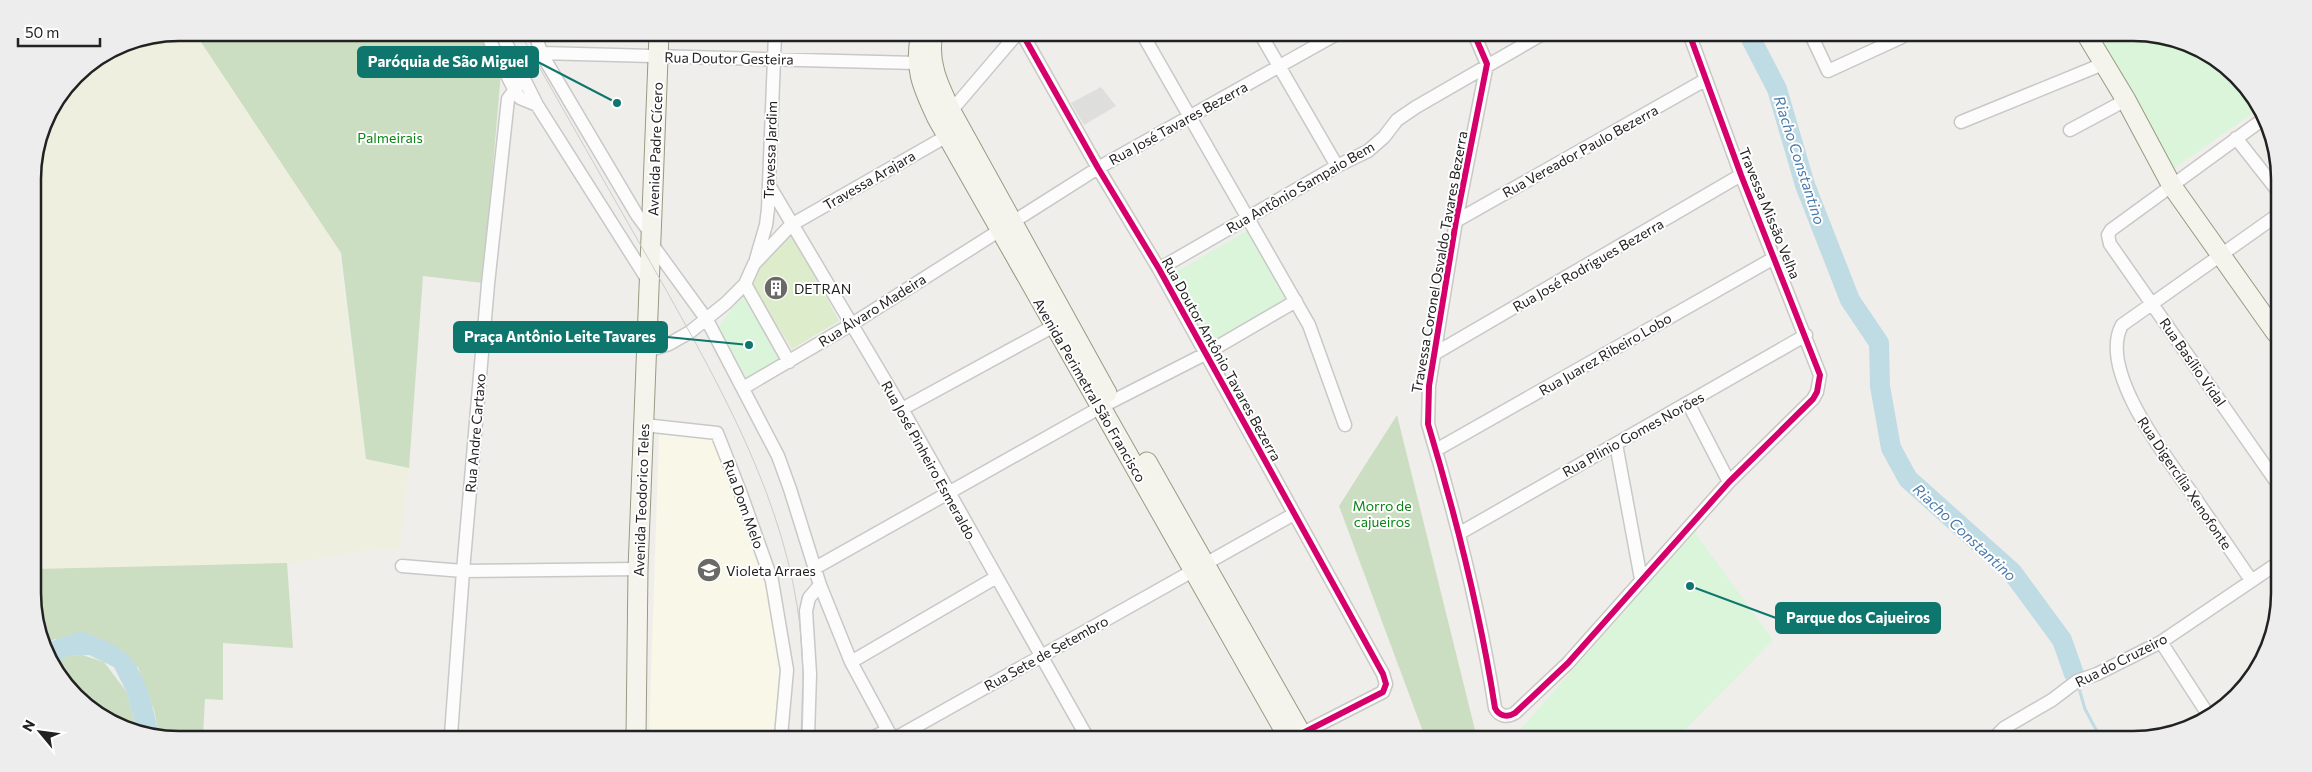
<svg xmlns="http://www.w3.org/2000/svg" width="2312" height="772" font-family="Commissioner,sans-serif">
	<rect width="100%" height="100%" fill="#f0eeeb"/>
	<!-- education -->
	<path fill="#f8f7e8" d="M 716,432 L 772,596 L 781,651 L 774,736 L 649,736 L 659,435 Z"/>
	<!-- religious -->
	<path fill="#dededc" d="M 1101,87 L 1116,106 L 1084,125 L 1071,103 Z"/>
	<!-- farmland -->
	<path fill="#efefdf" d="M 179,33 L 195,33 L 338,249 L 366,458 L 409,468 L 399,550 L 373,550 L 291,563 L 35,569 L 33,170 L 44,123 L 76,75 L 123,44 Z"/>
	<!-- grass -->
	<path fill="#ddeccb" d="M 792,234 L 839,321 L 792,349 L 750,281 L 766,259 Z"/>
	<!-- forest -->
	<path fill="#cbdec1" d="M 195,33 L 478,33 L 501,72 L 483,283 L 423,276 L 409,468 L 366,459 L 341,253 Z
		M 1397,415 L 1477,738 L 1425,737 L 1339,506 Z
		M 287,563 L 293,648 L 223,643 L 223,700 L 205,699 L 203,735 L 159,734 L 154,710 L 138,667 L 55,639 L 46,643 L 35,621 L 35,569 Z
		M 82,655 L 104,662 L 126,691 L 138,733 L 69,690 L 56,663 L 68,656 Z"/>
	<!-- park -->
	<path fill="#daf5da" d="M 2099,37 L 2171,38 L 2243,82 L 2257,110 L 2173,169 Z
		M 1250,229 L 1288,298 L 1207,345 L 1169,276 Z
		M 744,293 L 780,360 L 747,380 L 717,329 Z
		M 1694,531 L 1773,640 L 1677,738 L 1513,738 Z"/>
	<!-- water -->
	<path fill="#bfdbe3" d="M 81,631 C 93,636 106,640 117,647 C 145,663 152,705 159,734 L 138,733 L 126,691 L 114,667 L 89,655 L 68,656 L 56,663 L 46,643 Z"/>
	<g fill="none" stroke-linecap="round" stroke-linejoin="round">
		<!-- stream -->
		<path stroke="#bfdbe3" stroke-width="3" d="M 2078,685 L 2085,709 L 2101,739"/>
		<!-- river -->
		<path stroke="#bfdbe3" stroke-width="20" d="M 1750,37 L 1777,89 L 1805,185 L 1850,300 L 1879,343 L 1880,386 L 1891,448 L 1908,479 L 2012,572 L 2062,640 L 2074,674"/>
		<!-- street casing -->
		<g stroke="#c9c8c7" stroke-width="15">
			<path id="street" d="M 486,33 L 514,89 L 520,98 L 537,105
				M 501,33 L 537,105 L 649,282
				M 535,33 L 541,53 L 637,215 L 651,234
				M 1023,35 L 1098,168 L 1159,269 L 1383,674 L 1386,684 L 1383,692 L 1295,737
				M 1143,35 L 1309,325 L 1345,425
				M 1261,35 L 1337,166
				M 1475,36 L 1487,64 L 1456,221 L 1429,386 L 1428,424 C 1456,517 1480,611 1495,708 C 1499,716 1507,718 1515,713 L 1568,663 L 1729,482 L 1813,399 L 1817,392 L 1820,375 L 1741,175 L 1690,36
				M 1812,37 L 1828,71 L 1902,37
				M 541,53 L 916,63
				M 945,114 L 951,111 L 1016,35
				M 2262,120 L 2111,230 L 2108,235 L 2110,244 L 2275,480
				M 1961,122 L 2103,64
				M 2070,130 L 2126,100
				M 2236,138 L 2277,190
				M 769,185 L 902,409 L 1087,737
				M 1456,221 L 1705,80
				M 651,243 L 707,320 L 778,456 L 790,489 L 820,585 L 851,662 L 891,736
				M 756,259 L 766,225 L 768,209 L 775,34
				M 1159,269 L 1337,166 L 1368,151 L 1384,137 L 1397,120 L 1416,107 L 1539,36
				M 745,284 L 789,362
				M 647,351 L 669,344 L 690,332 L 726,303 L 745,284 L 754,264 L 791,225 L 947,136
				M 1434,354 L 1741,175
				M 743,388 L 852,324 L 1098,168 L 1335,35
				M 1688,403 L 1729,482
				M 902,409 L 1054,326
				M 644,425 L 717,433 L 741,494 L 772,581 L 787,670 L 781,736
				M 1616,444 L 1641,579
				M 1436,450 L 1774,258
				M 1460,533 L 1806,335
				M 402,566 L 463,571 L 638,569
				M 815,568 L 1101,407 L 1205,354 L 1296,301
				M 2251,580 C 2232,552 2212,523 2193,495 C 2167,458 2097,370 2122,325 L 2276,216
				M 2161,642 L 2209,716
				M 851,662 L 995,578
				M 451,735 L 463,571 L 488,284 L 508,99 L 524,77
				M 808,736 L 810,674 L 806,611 L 809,598 L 820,585
				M 876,736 L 887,730
				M 899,736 L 1294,514
				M 1993,739 L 2004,728 L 2052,700 L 2077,681 L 2097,674 L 2161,642 L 2275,565"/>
		</g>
		<!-- secondary casing -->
		<g stroke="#999a82" stroke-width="21">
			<path id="secondary" d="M 921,34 C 913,68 923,88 937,118 L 1288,737
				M 933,34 C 927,62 939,86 951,111 L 1107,393
				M 2088,37 L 2126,100 L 2172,186 L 2276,333
				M 1147,462 L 1303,737
				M 636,736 L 638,569 L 659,34"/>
		</g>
		<!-- street -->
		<use href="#street" stroke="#fdfcfc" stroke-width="12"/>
		<!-- secondary -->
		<use href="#secondary" stroke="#f4f4ed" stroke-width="19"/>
		<!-- tram -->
		<path stroke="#ccc" stroke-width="1" d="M 520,33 C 564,111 608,188 652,265 C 712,372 777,482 797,605 C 804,648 804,692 802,736"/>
		<!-- cycleway casing -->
		<g stroke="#fff" stroke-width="9">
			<path id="cycleway" d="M 1023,35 L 1098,168 L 1159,269 L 1383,674 L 1386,684 L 1383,692 L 1295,737
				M 1475,36 L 1487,64 L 1456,221 L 1429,386 L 1428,424 C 1456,517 1480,611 1495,708 C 1499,716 1507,718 1515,713 L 1568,663 L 1729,482 L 1813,399 L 1817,392 L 1820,375 L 1741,175 L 1690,36"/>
		</g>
		<!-- cycleway -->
		<use href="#cycleway" stroke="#d6006c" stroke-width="6"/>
	</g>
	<!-- icons -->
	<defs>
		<g id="building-disc" transform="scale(1.25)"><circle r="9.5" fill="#6a6968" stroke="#fff"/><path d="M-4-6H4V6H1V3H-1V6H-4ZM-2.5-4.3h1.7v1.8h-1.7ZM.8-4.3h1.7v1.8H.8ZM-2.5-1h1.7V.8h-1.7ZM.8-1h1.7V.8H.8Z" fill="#fff"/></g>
		<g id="school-disc" transform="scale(1.25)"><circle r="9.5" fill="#6a6968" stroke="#fff"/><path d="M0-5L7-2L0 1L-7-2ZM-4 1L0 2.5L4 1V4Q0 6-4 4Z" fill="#fff"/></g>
	</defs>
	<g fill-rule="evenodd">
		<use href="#building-disc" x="776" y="288"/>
		<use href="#school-disc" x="709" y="570"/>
	</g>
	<g text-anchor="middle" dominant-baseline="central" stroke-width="4" stroke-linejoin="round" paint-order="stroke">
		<!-- street labels -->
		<g font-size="14" fill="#222" stroke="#fff">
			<text transform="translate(729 58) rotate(1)">Rua Doutor Gesteira</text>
			<text transform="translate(1178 123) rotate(-29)">Rua José Tavares Bezerra</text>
			<text transform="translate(655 149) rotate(-88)">Avenida Padre Cícero</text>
			<text transform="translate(770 150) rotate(-88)">Travessa Jardim</text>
			<text transform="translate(1580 151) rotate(-29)">Rua Vereador Paulo Bezerra</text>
			<text transform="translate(869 180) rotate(-30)">Travessa Arajara</text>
			<text transform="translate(1300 187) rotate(-30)">Rua Antônio Sampaio Bem</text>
			<text transform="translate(1770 213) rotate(68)">Travessa Missão Velha</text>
			<text transform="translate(1439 262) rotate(-80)">Travessa Coronel Osvaldo Tavares Bezerra</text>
			<text transform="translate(1588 265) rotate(-30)">Rua José Rodrigues Bezerra</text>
			<text transform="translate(872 310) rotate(-32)">Rua Álvaro Madeira</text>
			<text transform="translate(1605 354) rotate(-30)">Rua Juarez Ribeiro Lobo</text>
			<text transform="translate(1222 359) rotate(61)">Rua Doutor Antônio Tavares Bezerra</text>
			<text transform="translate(2193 362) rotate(55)">Rua Basílio Vidal</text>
			<text transform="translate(1090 390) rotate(60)">Avenida Perimetral São Francisco</text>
			<text transform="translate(475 433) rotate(-85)">Rua Andre Cartaxo</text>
			<text transform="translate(1633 434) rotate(-29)">Rua Plinio Gomes Norões</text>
			<text transform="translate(929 460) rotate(61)">Rua José Pinheiro Esmeraldo</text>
			<text transform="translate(2185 483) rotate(56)">Rua Digercília Xenofonte</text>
			<text transform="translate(641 500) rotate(-88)">Avenida Teodorico Teles</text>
			<text transform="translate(744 504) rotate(70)">Rua Dom Melo</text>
			<text transform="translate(1046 653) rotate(-29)">Rua Sete de Setembro</text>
			<text transform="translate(2121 660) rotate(-27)">Rua do Cruzeiro</text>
		</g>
		<!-- park labels -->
		<g font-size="14" fill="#0c8416" stroke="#fff">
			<text x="390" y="137">Palmeirais</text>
			<text x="1382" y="505">Morro de<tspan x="1382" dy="16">cajueiros</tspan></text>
		</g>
		<!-- poi labels -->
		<g font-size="14" fill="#222" stroke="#fff" text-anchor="start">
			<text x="794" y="288">DETRAN</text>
			<text x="726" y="570">Violeta Arraes</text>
		</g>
		<!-- water labels -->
		<g font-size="15" font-style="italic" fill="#4a7aab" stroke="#fff">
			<text transform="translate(1800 160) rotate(72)">Riacho Constantino</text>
			<text transform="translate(1965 532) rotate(43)">Riacho Constantino</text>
		</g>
	</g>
	<!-- crop -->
	<path d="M0 0H2312V772H0ZM179 41H2133A138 138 0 0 1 2271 179V593A138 138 0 0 1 2133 731H179A138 138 0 0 1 41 593V179A138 138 0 0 1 179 41Z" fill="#ededed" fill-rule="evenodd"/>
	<path fill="none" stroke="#222" stroke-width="2.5" d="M179 41H2133A138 138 0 0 1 2271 179V593A138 138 0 0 1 2133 731H179A138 138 0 0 1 41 593V179A138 138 0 0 1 179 41Z"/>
	<!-- callouts -->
	<path fill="none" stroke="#0f766e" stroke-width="2" d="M617 103L538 62M749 345L667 337M1690 586L1776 618"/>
	<g fill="#0f766e" stroke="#fff" stroke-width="2">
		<circle cx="617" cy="103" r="5"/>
		<circle cx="749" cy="345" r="5"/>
		<circle cx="1690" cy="586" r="5"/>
	</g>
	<g fill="#0f766e" stroke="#0f766e" stroke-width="2">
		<rect x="358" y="47" width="180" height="30" rx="5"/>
		<rect x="454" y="322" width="213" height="30" rx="5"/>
		<rect x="1776" y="603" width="164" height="30" rx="5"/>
	</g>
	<g font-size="15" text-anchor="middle" font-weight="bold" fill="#fff">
		<text x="448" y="67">Paróquia de São Miguel</text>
		<text x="560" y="342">Praça Antônio Leite Tavares</text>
		<text x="1858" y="623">Parque dos Cajueiros</text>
	</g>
	<!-- north arrow -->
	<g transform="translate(40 732) rotate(299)" stroke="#ffffff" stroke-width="4" paint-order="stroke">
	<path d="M0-4L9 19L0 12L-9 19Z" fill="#222222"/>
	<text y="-8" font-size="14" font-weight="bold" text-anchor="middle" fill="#222222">N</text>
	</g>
	<!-- scale -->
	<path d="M18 38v8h82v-8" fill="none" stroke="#222222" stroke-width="2.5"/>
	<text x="25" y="38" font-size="15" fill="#222222" stroke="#ffffff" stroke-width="4" paint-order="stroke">50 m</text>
</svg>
